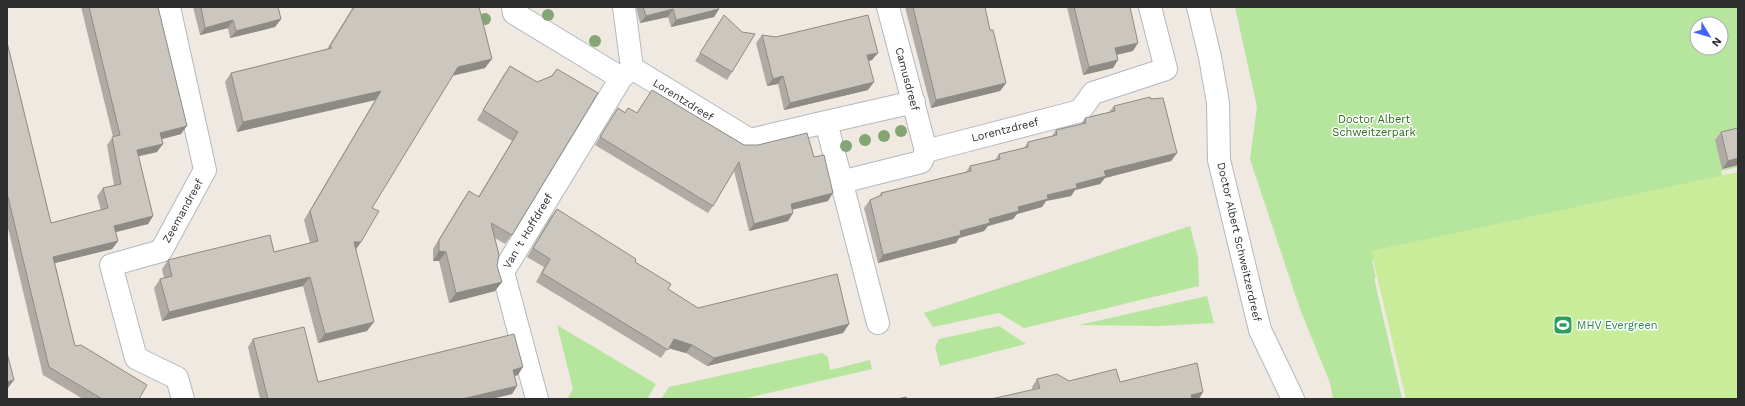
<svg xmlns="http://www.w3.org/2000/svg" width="1745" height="406" font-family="'Work Sans',sans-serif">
	<rect width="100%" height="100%" fill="#efe9e1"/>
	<!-- green -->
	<path fill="#b6e59e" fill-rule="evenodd" d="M 1235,7 L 1738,7 L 1738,167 L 1721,171 L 1723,179 L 1372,261 L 1376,278 L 1374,278 L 1402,399 L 1333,399 L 1330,383 L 1300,309 L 1250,159 L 1257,107 ZM 1697,24 L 1721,24 L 1721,48 L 1697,48 Z
		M 1190,226 L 1198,258 L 1199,286 L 1024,328 L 999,313 L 933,327 L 924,313 Z
		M 1207,296 L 1214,323 L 1159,326 L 1079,325 Z
		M 557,325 L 656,384 L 647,399 L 567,399 L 573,389 Z
		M 999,326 L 1026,344 L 940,366 L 935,347 L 939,339 Z
		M 822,353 L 828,357 L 830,370 L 870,360 L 872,369 L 743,399 L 661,399 L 669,387 Z"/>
	<!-- pitch -->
	<path fill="#c9ec9a" d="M 1738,172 L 1738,399 L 1406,399 L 1371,251 Z"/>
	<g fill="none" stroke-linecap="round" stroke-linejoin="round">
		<!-- minor casing -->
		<g stroke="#b4b7c1" stroke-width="24">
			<path id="minor" d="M 169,7 L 205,170 L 161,251 L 111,265 L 136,358 L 177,378 L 183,399
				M 513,7 L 514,13 L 621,78
				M 888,7 L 926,151
				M 1198,7 L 1210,57 L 1218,103 L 1219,160 L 1260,330 L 1293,399
				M 632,68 L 750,140 L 826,122 L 878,323
				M 826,122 L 914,102
				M 841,182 L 921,162 L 926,151 L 1080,111 L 1093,93 L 1166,69 L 1150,7
				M 537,399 L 503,272 L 621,78 L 632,68 L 624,7"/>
		</g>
		<!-- minor -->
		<use href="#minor" stroke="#fff" stroke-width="22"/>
	</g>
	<!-- trees -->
	<g fill="#84a574">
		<circle cx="548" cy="15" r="6"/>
		<circle cx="485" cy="19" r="6"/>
		<circle cx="595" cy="41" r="6"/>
		<circle cx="901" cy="131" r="6"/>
		<circle cx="884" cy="136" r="6"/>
		<circle cx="865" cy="140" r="6"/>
		<circle cx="846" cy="146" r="6"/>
	</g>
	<!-- wall -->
	<path fill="#afaba4" d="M 81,7 L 158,7 L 181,134 L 162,139 L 157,152 L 138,156 L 153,216 L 148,224 L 116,232 L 118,241 L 112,249 L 55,263 L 75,346 L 139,399 L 83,399 L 43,375 L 7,224 L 7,42 L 51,223 L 101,210 L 97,196 L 103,188 L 114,185 L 107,145 L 113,137 Z
		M 193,7 L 278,7 L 281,19 L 275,27 L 230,38 L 228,28 L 200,35 Z
		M 353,7 L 479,7 L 485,68 L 452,76 L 372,208 L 361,242 L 356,249 L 367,331 L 318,343 L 303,286 L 162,321 L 154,288 L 160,279 L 164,278 L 162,269 L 168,260 L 274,252 L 310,243 L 304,220 L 375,100 L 237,132 L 225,82 L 231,73 L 327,49 Z
		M 636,7 L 717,7 L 719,9 L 714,17 L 671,27 L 668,17 L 640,23 Z
		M 905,7 L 985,7 L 990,30 L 1006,83 L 1000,91 L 931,108 Z
		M 1067,7 L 1130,7 L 1133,51 L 1117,55 L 1113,68 L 1083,75 Z
		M 724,15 L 732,72 L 727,80 L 695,61 Z
		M 762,35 L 872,60 L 868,61 L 868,90 L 784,110 L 778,84 L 767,86 L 756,43 Z
		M 510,66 L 537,82 L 551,76 L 557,69 L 512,235 L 505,244 L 495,238 L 497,266 L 502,282 L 495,291 L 449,303 L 439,261 L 433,261 L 433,249 L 462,201 L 469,191 L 478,197 L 512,141 L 477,120 L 503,76 Z
		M 652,90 L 744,145 L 814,157 L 828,201 L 792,210 L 793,213 L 788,221 L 749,231 L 734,171 L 713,206 L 708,213 L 595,145 L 618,108 L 625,112 L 628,108 L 637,113 Z
		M 1114,106 L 1177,153 L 1171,161 L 1105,178 L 1100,184 L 1075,190 L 1071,196 L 1046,201 L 1042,207 L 1017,214 L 1013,219 L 988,226 L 984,231 L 959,238 L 956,243 L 878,263 L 864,208 L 870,200 L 879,196 L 881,193 L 966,172 L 970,166 L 995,160 L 999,154 L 1024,148 L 1028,142 L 1052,136 L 1056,130 L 1081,124 L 1085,118 L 1109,112 Z
		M 1721,132 L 1738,165 L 1722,169 L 1715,140 Z
		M 557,209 L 635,262 L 668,289 L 698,308 L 849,324 L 843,333 L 707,366 L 686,353 L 668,348 L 661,358 L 536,282 L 544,267 L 527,257 L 550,218 Z
		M 253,339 L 318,382 L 518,375 L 515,376 L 517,386 L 512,394 L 491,399 L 260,399 L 248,347 Z
		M 1037,379 L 1069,381 L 1120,382 L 1032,389 L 1032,387 Z"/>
	<!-- shaded-wall -->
	<path fill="#8e8b86" d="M 673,9 L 668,17 L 640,23 L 646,16 Z
		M 719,9 L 714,17 L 671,27 L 676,20 Z
		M 281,19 L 275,27 L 230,38 L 236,31 Z
		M 233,20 L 228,28 L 200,35 L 205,28 Z
		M 1138,43 L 1133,51 L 1110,56 L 1115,48 Z
		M 878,53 L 872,60 L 862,63 L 867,55 Z
		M 492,59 L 485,68 L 451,76 L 458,67 Z
		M 1118,60 L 1113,68 L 1083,75 L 1089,67 Z
		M 783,76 L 778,84 L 767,86 L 773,79 Z
		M 874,82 L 868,90 L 784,110 L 790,103 Z
		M 1006,83 L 1000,91 L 931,108 L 936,100 Z
		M 381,91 L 375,100 L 237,132 L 243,122 Z
		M 187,126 L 181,134 L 155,141 L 160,133 Z
		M 163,144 L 157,152 L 131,158 L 137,150 Z
		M 1177,153 L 1171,161 L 1105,178 L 1100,184 L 1075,190 L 1071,196 L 1046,201 L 1042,207 L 1017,214 L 1013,219 L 988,226 L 984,231 L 959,238 L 956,243 L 878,263 L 883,255 L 960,231 L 1047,195 L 1076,184 L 1104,171 Z
		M 1738,158 L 1738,165 L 1722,169 L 1728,161 Z
		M 833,193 L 828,201 L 786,211 L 791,204 Z
		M 793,213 L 788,221 L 749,231 L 754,224 Z
		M 153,216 L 148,224 L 108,234 L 114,226 Z
		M 118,241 L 112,249 L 47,265 L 53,257 Z
		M 354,242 L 361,242 L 354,252 Z
		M 439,251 L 446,252 L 439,261 L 433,261 Z
		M 310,277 L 303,286 L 162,321 L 169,312 Z
		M 502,282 L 495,291 L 449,303 L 456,293 Z
		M 374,322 L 367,331 L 318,343 L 325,334 Z
		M 849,324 L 843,333 L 707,366 L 714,358 Z
		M 674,339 L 692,345 L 686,353 L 668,348 Z
		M 523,367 L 518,375 L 507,378 L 513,370 Z
		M 14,380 L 8,388 L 7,389 L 7,382 Z
		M 517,386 L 512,394 L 491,399 L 462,399 Z
		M 1203,392 L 1199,399 L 1188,399 L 1191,395 Z"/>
	<!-- building -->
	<path fill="#cbc7bf" stroke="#8e8b86" d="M 89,7 L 158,7 L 187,126 L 160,133 L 163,144 L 137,150 L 153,216 L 114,226 L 118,241 L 53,257 L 75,346 L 81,345 L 147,385 L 139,399 L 102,399 L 49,367 L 7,193 L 7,42 L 51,223 L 108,208 L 103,188 L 121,184 L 112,137 L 120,135 Z
		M 201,7 L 278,7 L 281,19 L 236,31 L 233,20 L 205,28 Z
		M 354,7 L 479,7 L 492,59 L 458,67 L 372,208 L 379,211 L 361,242 L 354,242 L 374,322 L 325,334 L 310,277 L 169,312 L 160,279 L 172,276 L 168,260 L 270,235 L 274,252 L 318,241 L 310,211 L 381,91 L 243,122 L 231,73 L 332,48 L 330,46 Z
		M 643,7 L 717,7 L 719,9 L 676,20 L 673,9 L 646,16 Z
		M 913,7 L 985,7 L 990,30 L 993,30 L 1006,83 L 936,100 Z
		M 1074,7 L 1130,7 L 1138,43 L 1115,48 L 1118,60 L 1089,67 Z
		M 724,15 L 742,32 L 755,34 L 732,72 L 700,53 Z
		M 868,15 L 878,53 L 867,55 L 874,82 L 790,103 L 783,76 L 773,79 L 762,35 L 776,37 Z
		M 510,66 L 537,82 L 552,76 L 557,69 L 598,93 L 512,235 L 491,223 L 499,255 L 497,266 L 502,282 L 456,293 L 446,252 L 439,251 L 439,240 L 469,191 L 479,197 L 518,132 L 483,110 Z
		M 652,90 L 744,145 L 758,145 L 807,133 L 814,157 L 824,155 L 833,193 L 791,204 L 793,213 L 754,224 L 739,162 L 713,206 L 600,137 L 618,108 L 625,113 L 628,108 L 637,113 Z
		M 1150,97 L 1151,99 L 1163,98 L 1177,153 L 1104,171 L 1106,176 L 1076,184 L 1077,188 L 1047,195 L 1048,199 L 1018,207 L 1019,211 L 989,219 L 990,223 L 960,231 L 961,235 L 883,255 L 870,200 L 882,195 L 881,193 L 971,171 L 970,166 L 1000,159 L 999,154 L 1028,147 L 1028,142 L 1057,135 L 1056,130 L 1086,123 L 1085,118 L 1115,111 L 1114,106 Z
		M 1738,128 L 1738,158 L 1728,161 L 1721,132 Z
		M 557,209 L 636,259 L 635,262 L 671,284 L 668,289 L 698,308 L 837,274 L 849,324 L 714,358 L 692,345 L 674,339 L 668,350 L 542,273 L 550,259 L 533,248 Z
		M 304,327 L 318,382 L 514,334 L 523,367 L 513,370 L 517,386 L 462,399 L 268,399 L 253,339 Z
		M 7,353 L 14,380 L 7,382 Z
		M 1197,363 L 1203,392 L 1191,395 L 1192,399 L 991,399 L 1040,388 L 1037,379 L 1057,374 L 1069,381 L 1116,369 L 1120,382 Z
		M 906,397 L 907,399 L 897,399 Z"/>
	<!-- icons -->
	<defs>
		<g id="stadium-square" transform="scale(1)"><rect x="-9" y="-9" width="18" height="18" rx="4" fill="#2e9e5b" stroke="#fff"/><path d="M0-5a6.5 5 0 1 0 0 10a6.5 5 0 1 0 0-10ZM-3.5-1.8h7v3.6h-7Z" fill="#fff"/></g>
	</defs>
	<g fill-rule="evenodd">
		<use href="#stadium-square" x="1563" y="325"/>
	</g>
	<g text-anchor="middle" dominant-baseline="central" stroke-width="3" stroke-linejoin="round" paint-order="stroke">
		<!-- street labels -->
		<g font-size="11" fill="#2e2e2e" stroke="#fff">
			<text transform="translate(907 79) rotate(75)">Camusdreef</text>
			<text transform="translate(683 100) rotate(32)">Lorentzdreef</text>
			<text transform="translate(1005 130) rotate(-14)">Lorentzdreef</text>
			<text transform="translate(183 211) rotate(-61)">Zeemandreef</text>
			<text transform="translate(528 231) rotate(-59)">Van 't Hoffdreef</text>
			<text transform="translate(1239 242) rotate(77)">Doctor Albert Schweitzerdreef</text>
		</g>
		<!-- park labels -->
		<g font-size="11" fill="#2c6e1b" stroke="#fff">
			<text x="1374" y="119">Doctor Albert<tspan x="1374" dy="13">Schweitzerpark</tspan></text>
		</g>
		<!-- leisure labels -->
		<g font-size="11" fill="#27864d" stroke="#fff" text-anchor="start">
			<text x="1577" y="325">MHV Evergreen</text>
		</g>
	</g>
	<!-- border -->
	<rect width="1745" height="406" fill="none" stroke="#2e2e2e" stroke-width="16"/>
	<!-- north arrow -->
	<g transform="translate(1709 36) rotate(128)"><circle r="19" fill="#ffffff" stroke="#ababab"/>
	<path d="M0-3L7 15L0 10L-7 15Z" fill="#4264fb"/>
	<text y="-6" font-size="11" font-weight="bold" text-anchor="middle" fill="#2e2e2e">N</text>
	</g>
</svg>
